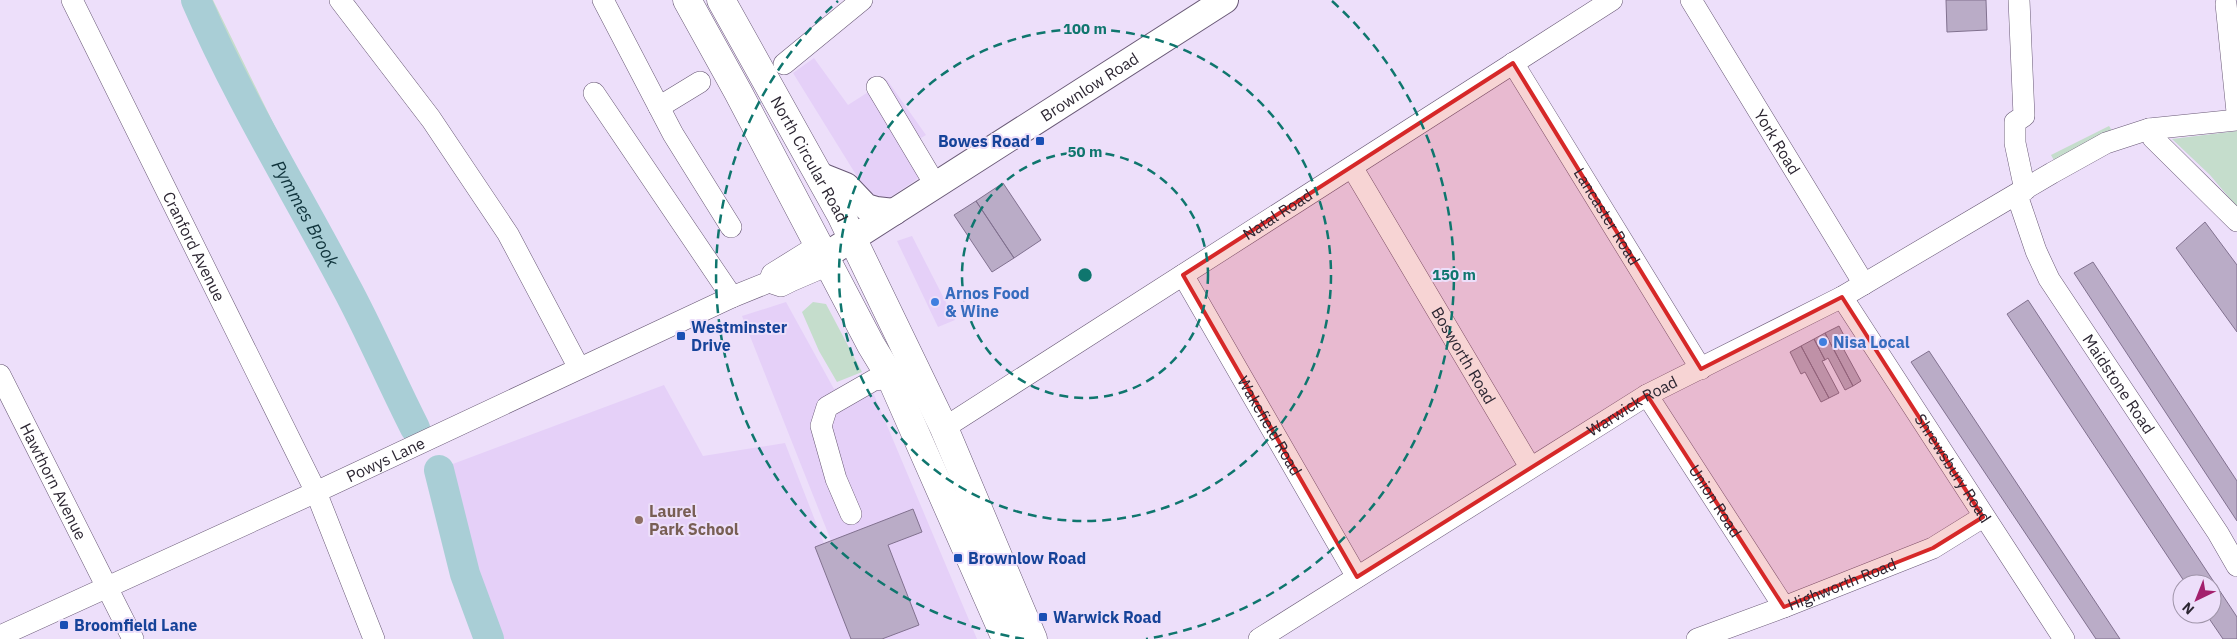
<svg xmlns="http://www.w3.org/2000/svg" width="2237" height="639" font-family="'IBM Plex Sans',sans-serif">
	<rect width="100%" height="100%" fill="#eddffa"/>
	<!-- built -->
	<path fill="#e5d0f8" d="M 814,58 L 848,105 L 887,80 L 926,135 L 907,146 L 923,175 L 876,207 L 793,73 Z
		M 912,236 L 955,320 L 938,327 L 897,241 Z
		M 786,302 L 834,389 L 867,378 L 977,639 L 870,639 L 742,316 Z
		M 664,385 L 703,456 L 785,443 L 861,639 L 501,639 L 477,575 L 450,465 Z"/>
	<!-- green -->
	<path fill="#c5ddcc" d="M 190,0 L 213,0 L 372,325 L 362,330 L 238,100 Z
		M 2109,126 L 2113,132 L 2055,162 L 2051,155 Z
		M 2237,131 L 2237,207 L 2210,175 L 2172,139 Z
		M 813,302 L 826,304 L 862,372 L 837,382 L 819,351 L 802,312 Z"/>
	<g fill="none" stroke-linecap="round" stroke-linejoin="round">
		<!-- river -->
		<g stroke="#a9ced6" stroke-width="30">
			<path id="s1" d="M 196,0 C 238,98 295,190 345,285 C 370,331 391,381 415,428"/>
			<path d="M 439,470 L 465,574 L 489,639"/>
		</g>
	</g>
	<!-- building -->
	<path fill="#baacc7" stroke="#81718f" d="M 1946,0 L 1986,0 L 1987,30 L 1947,32 Z
		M 1003,183 L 1041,240 L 1014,258 L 976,201 Z
		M 976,201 L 1014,258 L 992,272 L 954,215 Z
		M 2205,222 L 2237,265 L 2237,332 L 2176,248 Z
		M 2093,262 L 2237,481 L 2237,521 L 2074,273 Z
		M 2028,300 L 2237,617 L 2237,639 L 2223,639 L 2206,614 L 2212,614 L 2212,584 L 2186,584 L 2007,314 Z
		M 1839,326 L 1850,347 L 1844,350 L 1861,381 L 1853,386 L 1825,333 Z
		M 1825,333 L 1853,386 L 1845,390 L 1828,358 L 1825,360 L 1814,339 Z
		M 1814,339 L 1825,360 L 1822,361 L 1839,393 L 1829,398 L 1801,346 Z
		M 1801,346 L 1829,398 L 1821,402 L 1805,372 L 1801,374 L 1790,352 Z
		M 1929,351 L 2120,639 L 2096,639 L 1911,362 Z
		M 913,509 L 922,532 L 888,545 L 919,625 L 882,639 L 851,639 L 815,547 Z"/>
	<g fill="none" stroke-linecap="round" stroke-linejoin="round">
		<!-- minor casing -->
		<g stroke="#695976" stroke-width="22">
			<g id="minor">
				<path id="s2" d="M 72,0 L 316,492 L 374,639"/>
				<path d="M 340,0 L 431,119 L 508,234 L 579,368"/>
				<path d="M 603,0 L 673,134 L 731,227"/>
				<path id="s3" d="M 1691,0 L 1864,284"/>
				<path d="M 2019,0 L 2024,116 L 2015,122 L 2015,143 L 2025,190"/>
				<path d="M 2226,4 L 2237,112"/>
				<path id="s4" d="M 1513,63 L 1701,369"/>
				<path d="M 784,64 L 862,0"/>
				<path d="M 877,87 L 936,186"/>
				<path d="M 594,93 L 732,297"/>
				<path d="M 659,107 L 700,82"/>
				<path d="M 2149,129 L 2153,138 L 2237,221"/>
				<path id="s5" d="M 1352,167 L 1530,467"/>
				<path id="s6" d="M 2017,195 L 2036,251 L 2049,279 L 2218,533 L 2237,566"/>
				<path id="s7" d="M 1183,275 L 1357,577"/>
				<path id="s8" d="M 1842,297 L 2064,639"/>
				<path id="s9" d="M 0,375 L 133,639"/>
				<path id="s10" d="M 1647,395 L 1784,607"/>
				<path id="s11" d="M 944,428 L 1612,0"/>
				<path d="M 851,514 L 836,479 L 821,426 L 827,407 L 874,380 L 891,378"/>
				<path id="s12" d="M 0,636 L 316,492 L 732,297 L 769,282 L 781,286 L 791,281 L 819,269 L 825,256 L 809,251 L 772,274 L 769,282"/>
				<path id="s13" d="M 1259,639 L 1647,395 L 1842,297 L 2052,173 L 2106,143 L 2149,129 L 2237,120"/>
				<path id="s14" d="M 1697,639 L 1784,607 L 1933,548 L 1983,517"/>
			</g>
		</g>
		<!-- major casing -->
		<g stroke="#695976" stroke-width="28">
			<g id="major">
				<path d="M 821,176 L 846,186 L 866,207 L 876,210 L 894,212"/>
				<path id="s15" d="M 825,256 L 1225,0"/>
			</g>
		</g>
		<!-- highway casing -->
		<g stroke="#695976" stroke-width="29">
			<g id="highway">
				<path d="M 687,0 L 738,92 L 871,345 L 891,378 L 1006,639"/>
				<path id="s16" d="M 721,0 L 841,215 L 944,428 L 1033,639"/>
			</g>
		</g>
		<!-- minor -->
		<use href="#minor" stroke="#fff" stroke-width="21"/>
		<!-- major -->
		<use href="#major" stroke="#fff" stroke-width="26"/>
		<!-- highway -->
		<use href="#highway" stroke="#fff" stroke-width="28"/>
	</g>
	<!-- marked area -->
	<path fill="#d62828" fill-opacity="0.2" stroke="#d62828" stroke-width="4" stroke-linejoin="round" d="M 1513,63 L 1701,369 L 1842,297 L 1983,517 L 1933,548 L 1784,607 L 1647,395 L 1357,577 L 1183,275 Z"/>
	<!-- distance rings -->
	<g fill="none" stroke="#0f766e" stroke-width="2.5" stroke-dasharray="9 6">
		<circle cx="1085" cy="275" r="123"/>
		<circle cx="1085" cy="275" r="246"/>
		<path d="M1024 639A369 369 0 0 1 838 1M1332 1A369 369 0 0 1 1146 639"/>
	</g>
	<!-- markers -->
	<g fill="#1a4fb4" stroke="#eddffa" stroke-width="2">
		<rect x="1035" y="136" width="10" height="10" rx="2.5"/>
		<rect x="676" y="331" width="10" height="10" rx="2.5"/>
		<rect x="953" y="553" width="10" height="10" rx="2.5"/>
		<rect x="1038" y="612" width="10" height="10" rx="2.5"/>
		<rect x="59" y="620" width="10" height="10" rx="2.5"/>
	</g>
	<g fill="#3f7fe0" stroke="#eddffa" stroke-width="2">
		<circle cx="935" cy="302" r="5"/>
		<circle cx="1823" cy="342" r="5"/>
	</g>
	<circle fill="#8d6e63" stroke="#eddffa" stroke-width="2" cx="639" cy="520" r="5"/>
	<g text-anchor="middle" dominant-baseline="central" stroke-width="4" stroke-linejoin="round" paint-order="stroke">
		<!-- street labels -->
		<g font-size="16" fill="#2c2632" stroke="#eddffa">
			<text stroke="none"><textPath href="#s15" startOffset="314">Brownlow Road</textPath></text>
			<text stroke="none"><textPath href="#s3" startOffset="166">York Road</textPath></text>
			<text stroke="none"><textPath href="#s16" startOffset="182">North Circular Road</textPath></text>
			<text stroke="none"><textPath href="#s11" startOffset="396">Natal Road</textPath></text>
			<text stroke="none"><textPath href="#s4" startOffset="180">Lancaster Road</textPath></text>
			<text stroke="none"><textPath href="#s2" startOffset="275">Cranford Avenue</textPath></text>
			<text stroke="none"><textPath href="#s5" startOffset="219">Bosworth Road</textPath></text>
			<text stroke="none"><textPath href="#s6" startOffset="216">Maidstone Road</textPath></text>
			<text stroke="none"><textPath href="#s13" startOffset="440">Warwick Road</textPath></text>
			<text stroke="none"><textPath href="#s7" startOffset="174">Wakefield Road</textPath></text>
			<text stroke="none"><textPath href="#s12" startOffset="424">Powys Lane</textPath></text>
			<text stroke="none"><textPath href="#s8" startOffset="204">Shrewsbury Road</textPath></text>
			<text stroke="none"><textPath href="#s9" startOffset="119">Hawthorn Avenue</textPath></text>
			<text stroke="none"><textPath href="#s10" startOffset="126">Union Road</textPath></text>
			<text stroke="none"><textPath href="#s14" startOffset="155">Highworth Road</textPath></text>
		</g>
		<!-- transit labels -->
		<g font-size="16" font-weight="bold" fill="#164399" stroke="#eddffa" text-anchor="start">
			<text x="1030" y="141" text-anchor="end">Bowes Road</text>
			<text x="691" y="327">Westminster<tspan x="691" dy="18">Drive</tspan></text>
			<text x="968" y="558">Brownlow Road</text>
			<text x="1053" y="617">Warwick Road</text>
			<text x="74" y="625">Broomfield Lane</text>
		</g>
		<!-- shop labels -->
		<g font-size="16" font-weight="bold" fill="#366cbe" stroke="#eddffa" text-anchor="start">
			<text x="945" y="293">Arnos Food<tspan x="945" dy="18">&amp; Wine</tspan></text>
			<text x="1833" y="342">Nisa Local</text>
		</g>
		<!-- education labels -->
		<g font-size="16" font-weight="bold" fill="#785e54" stroke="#eddffa" text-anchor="start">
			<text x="649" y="511">Laurel<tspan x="649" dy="18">Park School</tspan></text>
		</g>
		<!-- water labels -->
		<g font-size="18" font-style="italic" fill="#0f333b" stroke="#eddffa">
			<text stroke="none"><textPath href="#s1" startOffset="240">Pymmes Brook</textPath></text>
		</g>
	</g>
	<circle cx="1085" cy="275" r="8" fill="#0f766e" stroke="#eddffa" stroke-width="2.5"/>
	<g font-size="15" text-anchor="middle" font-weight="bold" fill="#0f766e" stroke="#eddffa" stroke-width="4" stroke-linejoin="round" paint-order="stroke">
		<text x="1085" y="34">100 m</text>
		<text x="1085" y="157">50 m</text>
		<text x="1454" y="280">150 m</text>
	</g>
	<!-- north arrow -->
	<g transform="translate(2197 599) rotate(223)"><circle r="24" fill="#eddffa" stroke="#a095aa"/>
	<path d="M0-4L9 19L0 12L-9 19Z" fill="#a3206d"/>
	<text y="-8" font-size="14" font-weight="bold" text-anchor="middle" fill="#2c2632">N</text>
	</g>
</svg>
